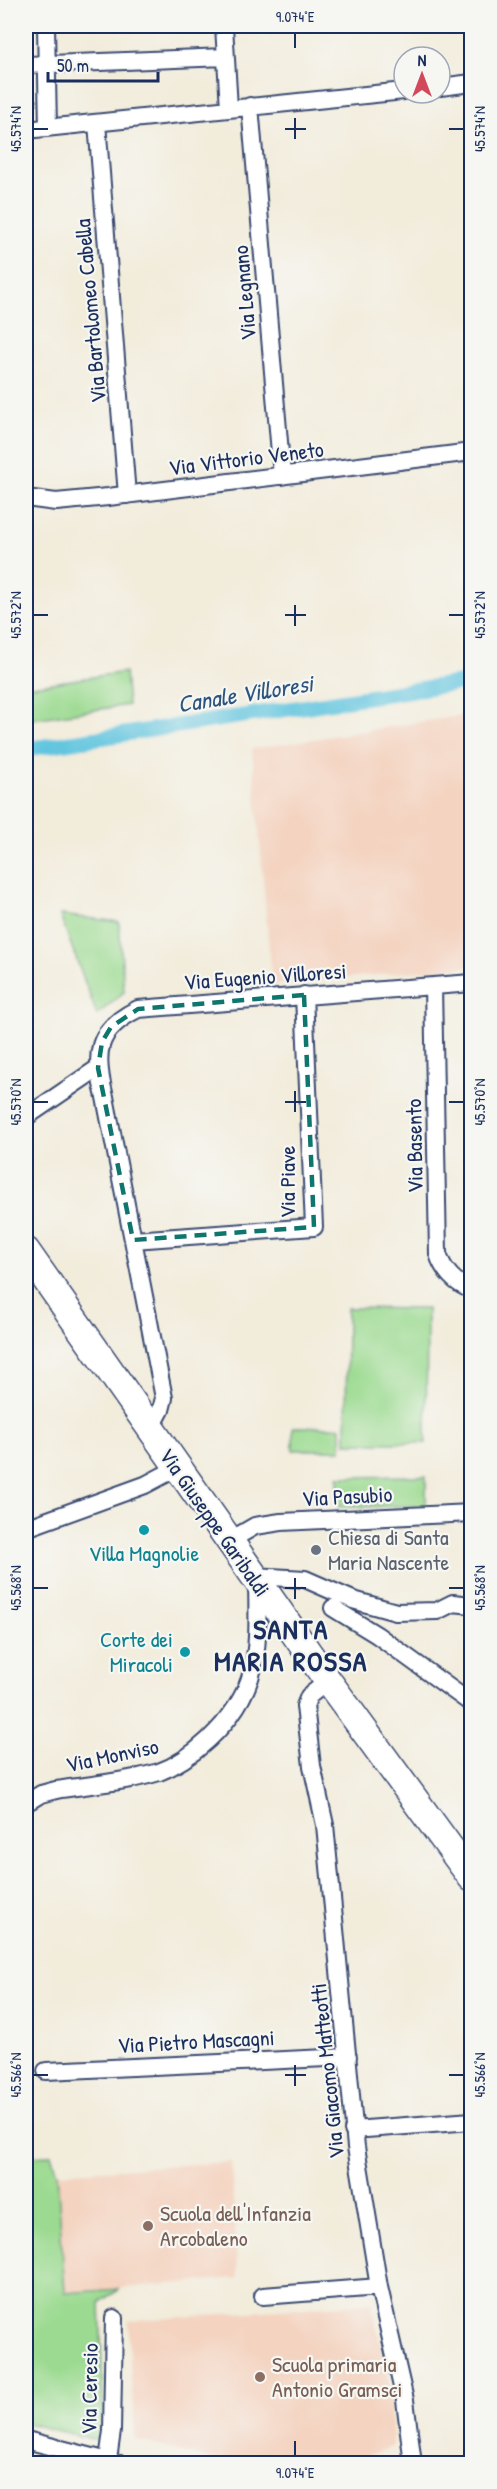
<svg xmlns="http://www.w3.org/2000/svg" width="497" height="2489" font-family="'Patrick Hand',sans-serif">
	<rect width="100%" height="100%" fill="#f6f6f2"/>
	<filter id="ink" filterUnits="userSpaceOnUse"><feTurbulence type="fractalNoise" baseFrequency=".0167" numOctaves="2"/><feDisplacementMap in="SourceGraphic" scale="12" xChannelSelector="R" yChannelSelector="G"/><feConvolveMatrix kernelMatrix="1 2 1 2 8 2 1 2 1" color-interpolation-filters="sRGB"/></filter>
	<filter id="wash" filterUnits="userSpaceOnUse"><feTurbulence type="fractalNoise" baseFrequency=".008" numOctaves="4" result="noise"/><feDisplacementMap in="SourceGraphic" scale="24" xChannelSelector="R" yChannelSelector="G"/><feGaussianBlur stdDeviation="1.35" result="paint"/><feColorMatrix in="noise" values="0 0 0 0 0 0 0 0 0 0 0 0 0 0 0 0 0 1.4 0 .05"/><feComposite in="paint" operator="in"/></filter>
	<g filter="url(#wash)">
		<rect width="100%" height="100%" fill="#f2ecdb"/>
		<!-- built -->
		<path fill="#f4d3c0" d="M 471,714 L 471,966 L 272,985 L 252,749 Z
			M 231,2162 L 238,2278 L 65,2293 L 57,2173 Z
			M 371,2303 L 390,2385 L 393,2447 L 347,2463 L 225,2464 L 135,2439 L 128,2321 Z"/>
		<!-- green -->
		<path fill="#9bda90" stroke="#5b8477" stroke-width="1.5" d="M 125,672 L 128,705 L 26,720 L 26,687 Z
			M 60,915 L 119,922 L 124,992 L 97,1015 Z
			M 347,1308 L 427,1309 L 426,1443 L 346,1443 Z
			M 293,1427 L 341,1427 L 341,1450 L 293,1450 Z
			M 426,1476 L 426,1506 L 339,1507 L 338,1477 Z
			M 51,2155 L 57,2173 L 65,2293 L 120,2289 L 100,2302 L 104,2432 L 97,2440 L 26,2423 L 26,2156 Z"/>
		<g fill="none" stroke-linecap="round" stroke-linejoin="round">
			<!-- canal -->
			<path stroke="#62c5df" stroke-width="15" d="M 26,749 L 472,681"/>
		</g>
	</g>
	<g filter="url(#ink)">
		<g fill="none" stroke-linecap="round" stroke-linejoin="round">
			<!-- street casing -->
			<g stroke="#3b4b71" stroke-width="20">
				<path id="street" d="M 46,26 L 48,128
					M 224,26 L 229,108
					M 26,65 L 225,57
					M 440,87 L 472,83
					M 250,106 L 282,476
					M 97,123 L 127,495
					M 26,130 L 404,91
					M 26,498 L 56,502 L 108,497 L 472,452
					M 433,986 L 438,1254 C 443,1270 455,1284 472,1290
					M 26,1117 L 98,1068
					M 133,1240 L 314,1227 L 304,995
					M 151,1429 L 161,1410 L 164,1398 L 105,1097 C 94,1054 95,1030 138,1009 L 472,983
					M 26,1528 L 145,1485 L 177,1468
					M 229,1541 L 255,1526 L 281,1522 L 472,1513
					M 254,1576 L 305,1579 L 353,1600 L 396,1612 L 437,1611 L 453,1603 L 472,1605
					M 333,1608 L 377,1635 L 472,1704
					M 328,1681 L 309,1696 L 305,1706 L 312,1766 L 325,1825 L 356,2147 L 379,2287 L 405,2400 L 413,2464
					M 26,1803 L 41,1794 L 56,1790 C 89,1785 127,1782 159,1772 C 178,1765 194,1753 208,1740 C 262,1690 258,1648 257,1581
					M 46,2071 L 348,2057
					M 353,2130 L 472,2121
					M 263,2296 L 379,2287
					M 26,2440 L 120,2464
					M 108,2460 L 112,2431 L 114,2318"/>
			</g>
			<!-- primary casing -->
			<g stroke="#3b4b71" stroke-width="30">
				<path id="primary" d="M 26,1251 L 328,1681 L 472,1878"/>
			</g>
			<!-- street -->
			<use href="#street" stroke="#fff" stroke-width="16"/>
			<!-- primary -->
			<use href="#primary" stroke="#fff" stroke-width="27"/>
		</g>
	</g>
	<!-- marked area -->
	<path fill="none" stroke="#0f766e" stroke-width="4.5" stroke-dasharray="12 8" stroke-linejoin="round" d="M 304,995 L 314,1227 L 133,1240 L 98,1068 L 102,1042 L 111,1027 L 138,1009 Z"/>
	<!-- ticks -->
	<path fill="none" stroke="#1b2f5e" stroke-width="2" d="M 295,33 L 295,48M 295,118 L 295,139M 33,129 L 48,129M 285,129 L 306,129M 449,129 L 464,129M 295,605 L 295,626M 33,615 L 48,615M 285,615 L 306,615M 449,615 L 464,615M 295,1091 L 295,1112M 33,1102 L 48,1102M 285,1102 L 306,1102M 449,1102 L 464,1102M 295,1578 L 295,1599M 33,1588 L 48,1588M 285,1588 L 306,1588M 449,1588 L 464,1588M 295,2065 L 295,2086M 33,2075 L 48,2075M 285,2075 L 306,2075M 449,2075 L 464,2075M 295,2441 L 295,2456"/>
	<!-- markers -->
	<g fill="#0f9aa8" stroke="#f6f6f2" stroke-width="2">
		<circle cx="144" cy="1530" r="6"/>
		<circle cx="185" cy="1652" r="6"/>
	</g>
	<circle fill="#6b7280" stroke="#f6f6f2" stroke-width="2" cx="316" cy="1550" r="6"/>
	<g fill="#8d6e63" stroke="#f6f6f2" stroke-width="2">
		<circle cx="148" cy="2226" r="6"/>
		<circle cx="260" cy="2377" r="6"/>
	</g>
	<g text-anchor="middle" dominant-baseline="central" stroke-width="4.5" stroke-linejoin="round" paint-order="stroke">
		<!-- street labels -->
		<g font-size="22" fill="#1b2f5e" stroke="#f6f6f2">
			<text transform="translate(244 293) rotate(-95)">Via Legnano</text>
			<text transform="translate(90 311) rotate(-95)">Via Bartolomeo Cabella</text>
			<text transform="translate(246 458) rotate(-7)">Via Vittorio Veneto</text>
			<text transform="translate(265 976) rotate(-4)">Via Eugenio Villoresi</text>
			<text transform="translate(414 1146) rotate(-91)">Via Basento</text>
			<text transform="translate(287 1182) rotate(-90)">Via Piave</text>
			<text transform="translate(347 1496) rotate(-3)">Via Pasubio</text>
			<text transform="translate(215 1522) rotate(55)">Via Giuseppe Garibaldi</text>
			<text transform="translate(112 1755) rotate(-12)">Via Monviso</text>
			<text transform="translate(196 2041) rotate(-3)">Via Pietro Mascagni</text>
			<text transform="translate(327 2071) rotate(-96)">Via Giacomo Matteotti</text>
			<text transform="translate(89 2389) rotate(-89)">Via Ceresio</text>
		</g>
		<!-- worship labels -->
		<g font-size="22" fill="#5b616d" stroke="#f6f6f2" text-anchor="start">
			<text x="328" y="1537">Chiesa di Santa<tspan x="328" dy="25">Maria Nascente</tspan></text>
		</g>
		<!-- culture labels -->
		<g font-size="22" fill="#0d838f" stroke="#f6f6f2">
			<text x="144" y="1553">Villa Magnolie</text>
			<text x="173" y="1639" text-anchor="end">Corte dei<tspan x="173" dy="25">Miracoli</tspan></text>
		</g>
		<!-- education labels -->
		<g font-size="22" fill="#785e54" stroke="#f6f6f2" text-anchor="start">
			<text x="160" y="2213">Scuola dell'Infanzia<tspan x="160" dy="25">Arcobaleno</tspan></text>
			<text x="272" y="2364">Scuola primaria<tspan x="272" dy="25">Antonio Gramsci</tspan></text>
		</g>
		<!-- water labels -->
		<g font-size="24" font-style="italic" fill="#2d547e" stroke="#f6f6f2">
			<text transform="translate(245 693) rotate(-9)">Canale Villoresi</text>
		</g>
		<!-- district labels -->
		<g font-size="28" font-weight="bold" letter-spacing="1.5" fill="#1b2f5e" stroke="#f6f6f2">
			<text x="291" y="1629">SANTA<tspan x="291" dy="32">MARIA ROSSA</tspan></text>
		</g>
	</g>
	<!-- margin -->
	<rect width="497" height="2489" fill="none" stroke="#f6f6f2" stroke-width="66"/>
	<!-- north arrow -->
	<g transform="translate(422 75)"><circle r="28" fill="#f6f6f2" stroke="#9ea6b7" stroke-width="1.5"/>
	<path d="M0-4.5L10 22L0 15L-10 22Z" fill="#d1495b"/>
	<text y="-9" font-size="16" font-weight="bold" text-anchor="middle" fill="#1b2f5e">N</text>
	</g>
	<!-- scale -->
	<path d="M48 72v9h110v-9" fill="none" stroke="#1b2f5e" stroke-width="3"/>
	<text x="57" y="72" font-size="18" fill="#1b2f5e" stroke="#f6f6f2" stroke-width="4.5" paint-order="stroke">50 m</text>
	<rect x="33" y="33" width="431" height="2423" fill="none" stroke="#1b2f5e" stroke-width="2"/>
	<g font-size="15" text-anchor="middle" fill="#1b2f5e">
		<text x="295" y="22">9.074°E</text>
		<text transform="translate(16 129) rotate(-90)" y="5">45.574°N</text>
		<text transform="translate(480 129) rotate(-90)" y="5">45.574°N</text>
		<text transform="translate(16 615) rotate(-90)" y="5">45.572°N</text>
		<text transform="translate(480 615) rotate(-90)" y="5">45.572°N</text>
		<text transform="translate(16 1102) rotate(-90)" y="5">45.570°N</text>
		<text transform="translate(480 1102) rotate(-90)" y="5">45.570°N</text>
		<text transform="translate(16 1588) rotate(-90)" y="5">45.568°N</text>
		<text transform="translate(480 1588) rotate(-90)" y="5">45.568°N</text>
		<text transform="translate(16 2075) rotate(-90)" y="5">45.566°N</text>
		<text transform="translate(480 2075) rotate(-90)" y="5">45.566°N</text>
		<text x="295" y="2478">9.074°E</text>
	</g>
</svg>
